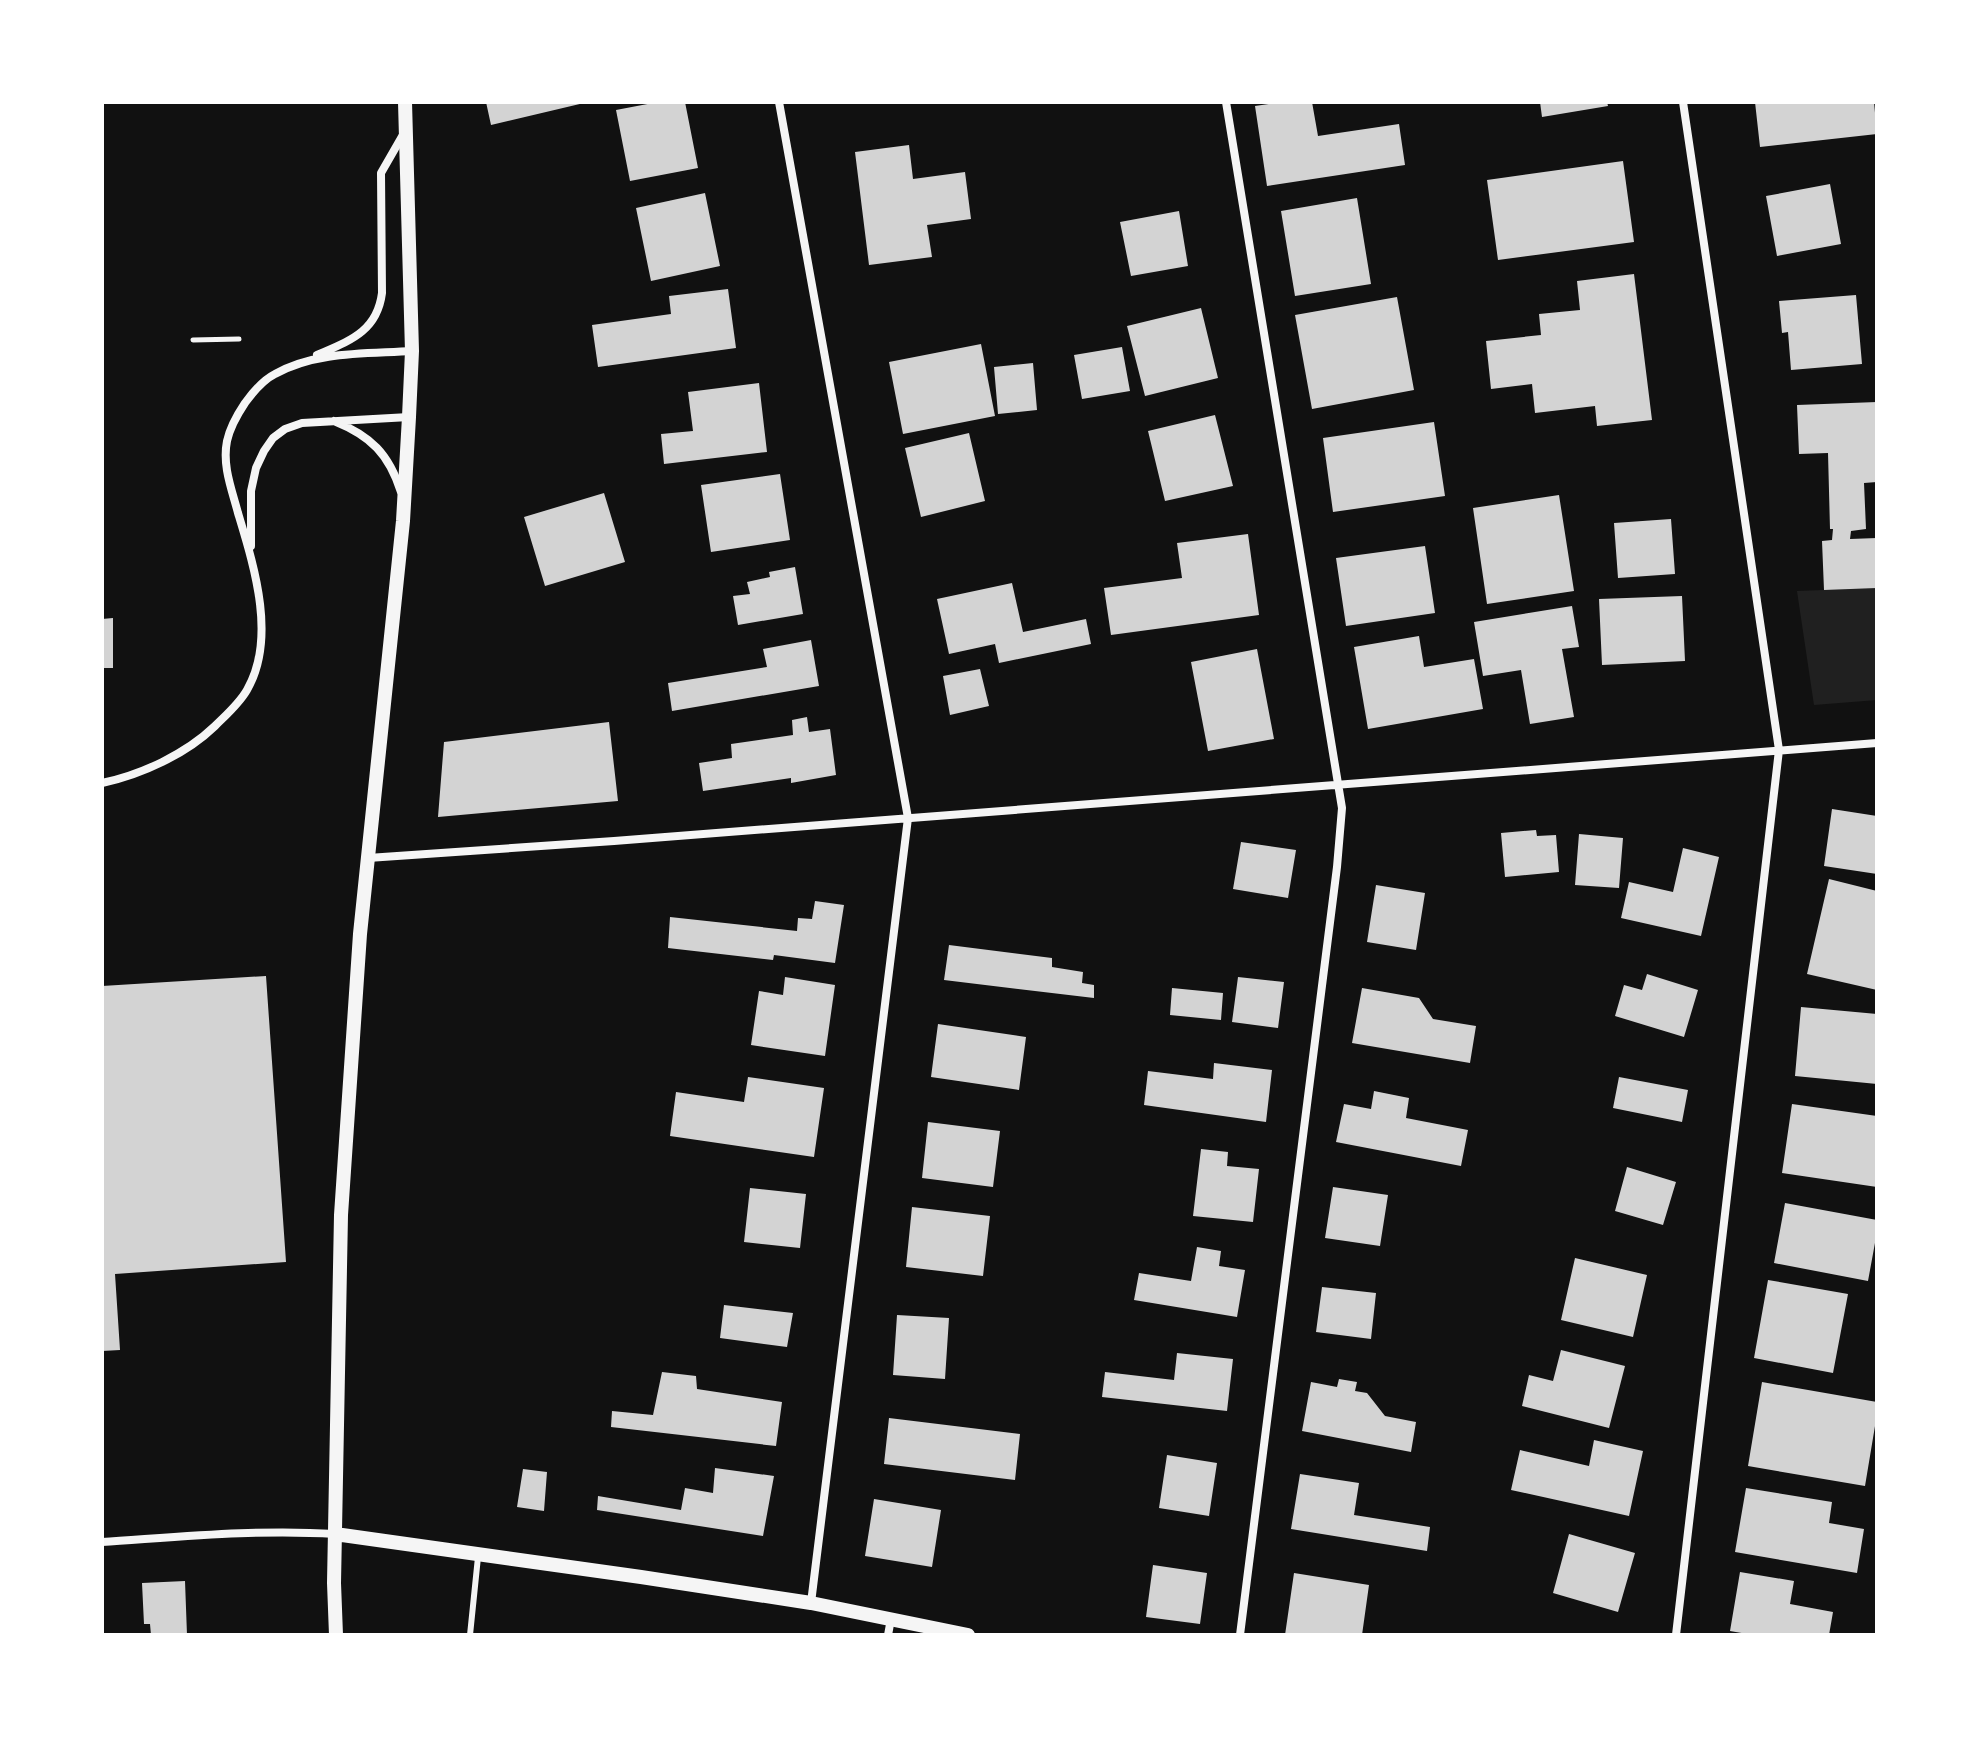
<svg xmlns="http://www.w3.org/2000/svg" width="1979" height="1737" font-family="Helvetica,sans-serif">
	<rect width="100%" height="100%" fill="#111"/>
	<!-- green -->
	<path fill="#202020" d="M 1877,588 L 1877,700 L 1814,705 L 1797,591 Z"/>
	<!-- building -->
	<path fill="#d3d3d3" d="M 486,102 L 584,102 L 584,103 L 491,125 Z
		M 658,102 L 685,102 L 698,168 L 630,181 L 616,110 Z
		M 1283,102 L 1312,102 L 1318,136 L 1399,124 L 1405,165 L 1267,186 L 1255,106 Z
		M 1540,102 L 1607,102 L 1608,106 L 1542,117 Z
		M 1755,102 L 1874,102 L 1877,134 L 1760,147 Z
		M 909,145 L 913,179 L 965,172 L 971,219 L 927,225 L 932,257 L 869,265 L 855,152 Z
		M 1623,161 L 1634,242 L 1498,260 L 1487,180 Z
		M 1830,184 L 1841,244 L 1777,256 L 1766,196 Z
		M 705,193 L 720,266 L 651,281 L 636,208 Z
		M 1357,198 L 1371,284 L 1295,296 L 1281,211 Z
		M 1179,211 L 1188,266 L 1131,276 L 1120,222 Z
		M 1634,274 L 1652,420 L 1597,426 L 1595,406 L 1535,413 L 1532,384 L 1491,389 L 1486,341 L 1541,335 L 1539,314 L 1580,310 L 1577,281 Z
		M 728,289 L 736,348 L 598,367 L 592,325 L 671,314 L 669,296 Z
		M 1856,295 L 1862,364 L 1791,370 L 1788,332 L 1782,333 L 1779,301 Z
		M 1397,297 L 1414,390 L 1312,409 L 1295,315 Z
		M 1201,308 L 1218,378 L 1145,396 L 1127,326 Z
		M 981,344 L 995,416 L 903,434 L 889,362 Z
		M 1122,347 L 1130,391 L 1082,399 L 1074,355 Z
		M 1033,363 L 1037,410 L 998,414 L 994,367 Z
		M 759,383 L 767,452 L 664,464 L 661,434 L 693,431 L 688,392 Z
		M 1877,402 L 1877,482 L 1864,483 L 1866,529 L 1851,531 L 1850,539 L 1877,538 L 1877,588 L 1824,590 L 1822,541 L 1832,540 L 1833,529 L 1830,529 L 1828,453 L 1799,454 L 1797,405 Z
		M 1215,415 L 1233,486 L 1165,501 L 1148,431 Z
		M 1434,422 L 1445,496 L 1333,512 L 1323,438 Z
		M 969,433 L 985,501 L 921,517 L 905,448 Z
		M 780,474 L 790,540 L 711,552 L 701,485 Z
		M 604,493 L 625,562 L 545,586 L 524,517 Z
		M 1559,495 L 1574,591 L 1487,604 L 1473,508 Z
		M 1671,519 L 1675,574 L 1618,578 L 1614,523 Z
		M 1248,534 L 1259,615 L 1111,635 L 1104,588 L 1182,578 L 1177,543 Z
		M 1425,546 L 1435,613 L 1346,626 L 1336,558 Z
		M 795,567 L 803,614 L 738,625 L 733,596 L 750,594 L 747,582 L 770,577 L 769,572 Z
		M 1012,583 L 1023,632 L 1086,619 L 1091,644 L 999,663 L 995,644 L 949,654 L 937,599 Z
		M 1682,596 L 1685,661 L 1602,665 L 1599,599 Z
		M 1572,606 L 1579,647 L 1562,649 L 1574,717 L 1530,724 L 1521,670 L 1483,676 L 1474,622 Z
		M 113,618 L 113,668 L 102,668 L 102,619 Z
		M 1419,636 L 1424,667 L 1474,659 L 1483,709 L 1368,729 L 1354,647 Z
		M 811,640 L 819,686 L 672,711 L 668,683 L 767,667 L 763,649 Z
		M 1257,649 L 1274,739 L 1208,751 L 1191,662 Z
		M 980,669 L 989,706 L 950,715 L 943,676 Z
		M 807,717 L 809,732 L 830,729 L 836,775 L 791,783 L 791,778 L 703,791 L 699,763 L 732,758 L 731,744 L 793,735 L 792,720 Z
		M 609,722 L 618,801 L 438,817 L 444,742 Z
		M 1832,809 L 1877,816 L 1877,874 L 1824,866 Z
		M 1536,830 L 1537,836 L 1556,835 L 1559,872 L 1505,877 L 1501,833 Z
		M 1579,834 L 1623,838 L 1619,888 L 1575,885 Z
		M 1241,842 L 1296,850 L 1288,898 L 1233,889 Z
		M 1683,848 L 1719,857 L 1701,936 L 1621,918 L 1629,882 L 1673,892 Z
		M 1829,879 L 1877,891 L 1877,990 L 1807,974 Z
		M 1376,885 L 1425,893 L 1416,950 L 1367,942 Z
		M 815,901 L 844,905 L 835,963 L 774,955 L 773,960 L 668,948 L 670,917 L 797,931 L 798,918 L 812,919 Z
		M 949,945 L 1052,958 L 1052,967 L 1083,972 L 1082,983 L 1094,985 L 1094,998 L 944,980 Z
		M 1647,974 L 1698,990 L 1684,1037 L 1615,1016 L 1624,985 L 1642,990 Z
		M 266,976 L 286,1262 L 115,1274 L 120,1350 L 102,1351 L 102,986 Z
		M 785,977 L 835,985 L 825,1056 L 751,1045 L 759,991 L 783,995 Z
		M 1238,977 L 1284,982 L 1278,1028 L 1232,1022 Z
		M 1172,988 L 1223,993 L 1221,1020 L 1170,1015 Z
		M 1362,988 L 1419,998 L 1433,1019 L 1476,1026 L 1470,1063 L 1352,1043 Z
		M 1801,1007 L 1877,1014 L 1877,1084 L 1795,1076 Z
		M 938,1024 L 1026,1037 L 1019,1090 L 931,1077 Z
		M 1214,1063 L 1272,1070 L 1266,1122 L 1144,1105 L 1148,1071 L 1213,1079 Z
		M 748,1077 L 824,1088 L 814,1157 L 670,1136 L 676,1092 L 744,1102 Z
		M 1619,1077 L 1688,1090 L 1682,1122 L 1613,1108 Z
		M 1374,1091 L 1409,1098 L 1406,1118 L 1468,1130 L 1461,1166 L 1336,1142 L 1344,1104 L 1371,1109 Z
		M 1792,1104 L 1877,1116 L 1877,1187 L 1782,1173 Z
		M 928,1122 L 1000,1131 L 993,1187 L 922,1178 Z
		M 1201,1149 L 1228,1152 L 1227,1166 L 1259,1169 L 1253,1222 L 1193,1216 Z
		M 1627,1167 L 1676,1182 L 1663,1225 L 1615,1211 Z
		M 1333,1187 L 1388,1195 L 1380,1246 L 1325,1238 Z
		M 750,1188 L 806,1194 L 800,1248 L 744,1242 Z
		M 1785,1203 L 1877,1220 L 1877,1232 L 1868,1281 L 1774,1263 Z
		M 912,1207 L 990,1216 L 983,1276 L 906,1267 Z
		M 1197,1247 L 1221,1251 L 1219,1266 L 1245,1270 L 1237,1317 L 1134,1300 L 1139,1273 L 1191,1281 Z
		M 1575,1258 L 1647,1275 L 1633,1337 L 1561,1320 Z
		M 1768,1280 L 1848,1294 L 1833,1373 L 1754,1358 Z
		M 1322,1287 L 1376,1293 L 1371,1339 L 1316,1332 Z
		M 724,1305 L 793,1313 L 787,1347 L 720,1338 Z
		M 897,1315 L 949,1318 L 945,1379 L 893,1375 Z
		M 1561,1350 L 1625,1366 L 1609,1428 L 1522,1406 L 1529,1375 L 1553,1381 Z
		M 1177,1353 L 1233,1359 L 1227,1411 L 1102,1397 L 1105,1372 L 1174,1380 Z
		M 662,1372 L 696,1376 L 697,1389 L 782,1402 L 776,1446 L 611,1427 L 612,1411 L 653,1415 Z
		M 1339,1379 L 1357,1382 L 1355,1391 L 1367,1393 L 1385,1416 L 1416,1422 L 1411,1452 L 1302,1431 L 1311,1382 L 1337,1387 Z
		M 1762,1382 L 1877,1402 L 1877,1414 L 1865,1486 L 1748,1466 Z
		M 889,1418 L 1020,1434 L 1015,1480 L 884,1464 Z
		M 1594,1440 L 1643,1451 L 1629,1516 L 1511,1490 L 1520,1450 L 1589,1466 Z
		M 1167,1455 L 1217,1463 L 1209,1516 L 1159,1508 Z
		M 715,1468 L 774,1476 L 763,1536 L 597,1510 L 598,1496 L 681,1510 L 685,1488 L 713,1493 Z
		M 523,1469 L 547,1472 L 544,1511 L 517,1507 Z
		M 1300,1474 L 1359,1483 L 1354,1515 L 1430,1527 L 1427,1551 L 1291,1529 Z
		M 1746,1488 L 1832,1502 L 1829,1523 L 1864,1529 L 1857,1573 L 1735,1552 Z
		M 874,1499 L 941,1510 L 932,1567 L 865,1556 Z
		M 1569,1534 L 1635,1553 L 1618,1612 L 1553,1593 Z
		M 1153,1565 L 1207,1573 L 1200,1624 L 1146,1617 Z
		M 1740,1572 L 1794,1581 L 1790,1604 L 1833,1612 L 1829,1635 L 1753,1635 L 1730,1631 Z
		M 1294,1573 L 1369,1585 L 1362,1635 L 1285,1635 Z
		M 185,1581 L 187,1635 L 151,1635 L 150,1624 L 144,1624 L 142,1583 Z"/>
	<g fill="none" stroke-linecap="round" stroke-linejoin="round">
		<!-- path -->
		<path stroke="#f5f5f5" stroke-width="5" d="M 193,340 L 239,339"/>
		<!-- service -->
		<path stroke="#f5f5f5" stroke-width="6" d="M 470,1635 L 478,1557"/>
		<!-- minor -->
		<path stroke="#f5f5f5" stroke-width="8" d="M 779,102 L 908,818 L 811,1603
			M 1226,102 L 1342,808 L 1337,867 L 1240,1635
			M 317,355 C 349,341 377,332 382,293 L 381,173 L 404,133
			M 334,421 C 371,436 389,454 401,492
			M 251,546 L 251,491 L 256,468 L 264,451 L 273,438 L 285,429 L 302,423 L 409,417
			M 102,783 C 141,775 186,754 215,726 C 226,715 239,704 247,690 C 277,638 254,566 238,513 C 232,490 222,466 227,441 C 230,427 237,415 245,403 C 253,392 263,380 275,374 C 316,351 367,354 412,351
			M 368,858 L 614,841 L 1877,743
			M 102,1542 C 179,1537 257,1529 335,1534
			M 888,1635 L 891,1619
			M 1676,1635 L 1779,750 L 1683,102"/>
		<!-- tertiary -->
		<path stroke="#f5f5f5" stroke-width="14" d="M 335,1534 L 641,1577 L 811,1603 L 968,1635
			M 336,1635 L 334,1583 L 341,1215 L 360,934 L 403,521 L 409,417 L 412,351 L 405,102"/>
	</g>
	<!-- border -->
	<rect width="1979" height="1737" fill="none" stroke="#ffffff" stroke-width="208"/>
</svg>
